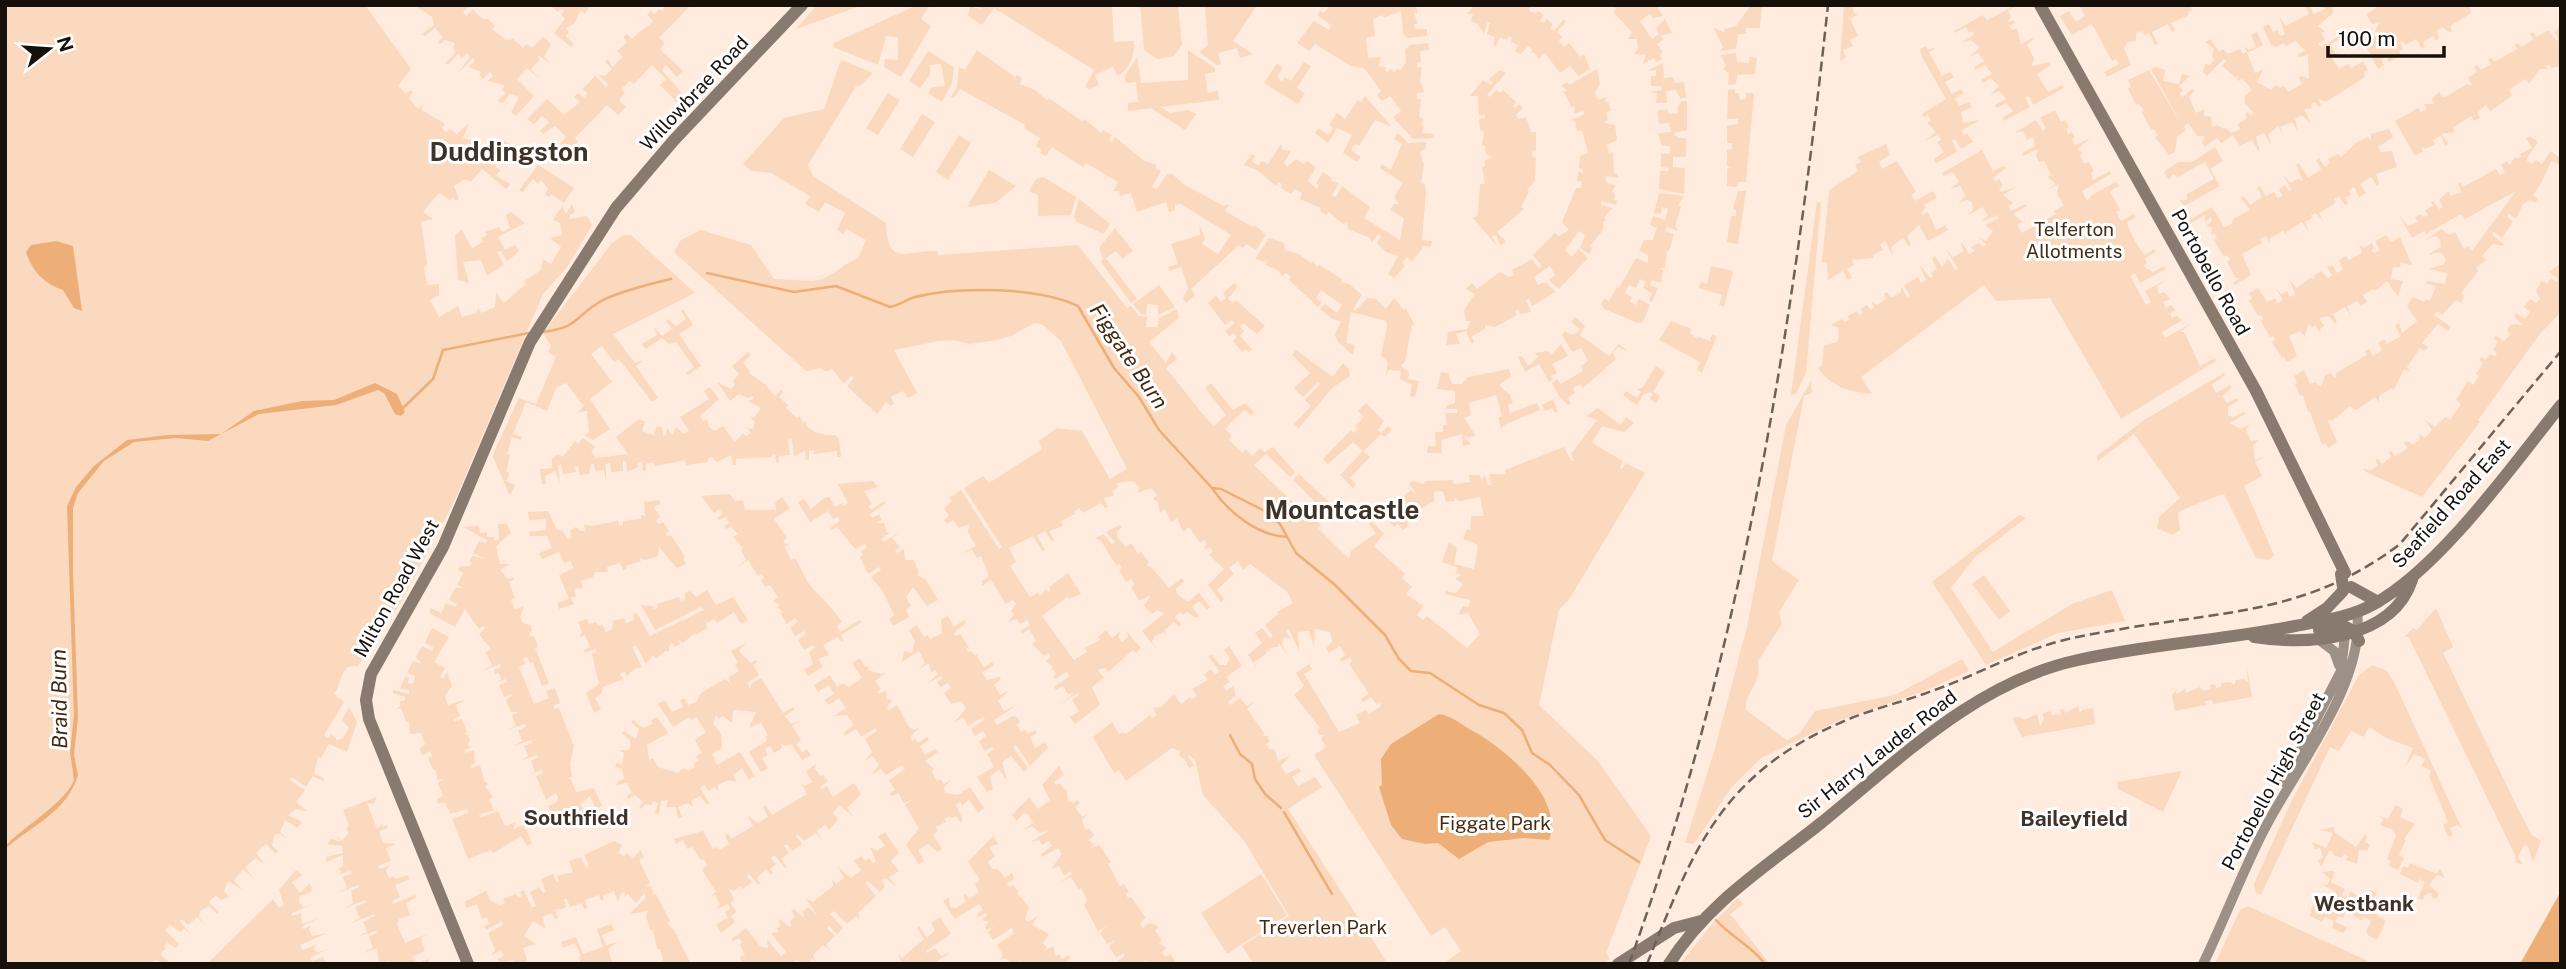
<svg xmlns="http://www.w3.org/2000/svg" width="2566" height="969" font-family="'Public Sans',sans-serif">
	<rect width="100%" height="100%" fill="#ffecde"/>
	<!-- green -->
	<path fill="#fad9bf" d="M 5,5 L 365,5 L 411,69 L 398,86 L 406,94 L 410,90 L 413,92 L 409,98 L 418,109 L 423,104 L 422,110 L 445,124 L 442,128 L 446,132 L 450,129 L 457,134 L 469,123 L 463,138 L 475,141 L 474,147 L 479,151 L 482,149 L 490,154 L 502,139 L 525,155 L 494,155 L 496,167 L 500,170 L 496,176 L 510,184 L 506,189 L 482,169 L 471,182 L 465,179 L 454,186 L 459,199 L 456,201 L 452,197 L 450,200 L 439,193 L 423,212 L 433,219 L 421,222 L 427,263 L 424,268 L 427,285 L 439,284 L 439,295 L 430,300 L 439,317 L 458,306 L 462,317 L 477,313 L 478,307 L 481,313 L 495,307 L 496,292 L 504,303 L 526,284 L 524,281 L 541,270 L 543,259 L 551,264 L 561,247 L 550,238 L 562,235 L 560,223 L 553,220 L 562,206 L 566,214 L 572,204 L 575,212 L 570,215 L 570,219 L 587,216 L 592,225 L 568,266 L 543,294 L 455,500 L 400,604 L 358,666 L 348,667 C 339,675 341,685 334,694 L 344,702 L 324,735 L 329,738 L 331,733 L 337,740 L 343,738 L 349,728 L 342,720 L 349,707 L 357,722 L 347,752 L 329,744 L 321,758 L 318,757 L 314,773 L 325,779 L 323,781 L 313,776 L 306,787 L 292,777 L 289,780 L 305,790 L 296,802 L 307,811 L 296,809 L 288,815 L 302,822 L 297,828 L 285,820 L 280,832 L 288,840 L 280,834 L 275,834 L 272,846 L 278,851 L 276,854 L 266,844 L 256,853 L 265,865 L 256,858 L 245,867 L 254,879 L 243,869 L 234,881 L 243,890 L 228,881 L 224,891 L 229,897 L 221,900 L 216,895 L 209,902 L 219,912 L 217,914 L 209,906 L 200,911 L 199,917 L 205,925 L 197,917 L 188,925 L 182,919 L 180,921 L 193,937 L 184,928 L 181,932 L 170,925 L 165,930 L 179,944 L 176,948 L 167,943 L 164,946 L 166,948 L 160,954 L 168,961 L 166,964 L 155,960 L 150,964 L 5,964 Z
		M 414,5 L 470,5 L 463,12 L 466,16 L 473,9 L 482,19 L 488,19 L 495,26 L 492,29 L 506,40 L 513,39 L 523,48 L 527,44 L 532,48 L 543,37 L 551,44 L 544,57 L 552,65 L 538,55 L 539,60 L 531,69 L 540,79 L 527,68 L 517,79 L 534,96 L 516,116 L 511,112 L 519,97 L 510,94 L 503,103 L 497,101 L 506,93 L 502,90 L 505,85 L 487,81 L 493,76 L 490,72 L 483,79 L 479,75 L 481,72 L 469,67 L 475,60 L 473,58 L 457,74 L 470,57 L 467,53 L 462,58 L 458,54 L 448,65 L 445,63 L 456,52 L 453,48 L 455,43 L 445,40 L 440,44 L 438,42 L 443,37 L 435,28 L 425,36 L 422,34 L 434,25 L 432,17 Z
		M 550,5 L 589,7 L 585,14 L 580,10 L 575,23 L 566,28 L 569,32 L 566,36 L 574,44 L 571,47 L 554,33 L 565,19 L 561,15 L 564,11 L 561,9 L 558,12 Z
		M 666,5 L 691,5 L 659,38 L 665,43 L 660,49 L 683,71 L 677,77 L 666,65 L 662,70 L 692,105 L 686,111 L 660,85 L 666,79 L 652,65 L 634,84 L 630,81 L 621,89 L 625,93 L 619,100 L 626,107 L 618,115 L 607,105 L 575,138 L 578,142 L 563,159 L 558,156 L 564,149 L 559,145 L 566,137 L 555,126 L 543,134 L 540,131 L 549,122 L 542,116 L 534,124 L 527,119 L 547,99 L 564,115 L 580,102 L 574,97 L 578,93 L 584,98 L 588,94 L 583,89 L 595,76 L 606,87 L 608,84 L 599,75 L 605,76 L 612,69 L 605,62 L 608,59 L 612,67 L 623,57 L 617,51 L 627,42 L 623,37 L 627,34 L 632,39 C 640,30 646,29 653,21 L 647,15 L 651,11 L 654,14 L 659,9 L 662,11 Z
		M 817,5 L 863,5 L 796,29 Z
		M 917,5 L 930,5 L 921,19 L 931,26 L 901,77 L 884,67 L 885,59 L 898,60 L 898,37 L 886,36 L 878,65 L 833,47 L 834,43 Z
		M 982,5 L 1112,5 L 1114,42 L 1134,41 C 1135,54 1130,69 1118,76 L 1113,67 L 1095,75 L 1099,85 L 1089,89 L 1085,87 L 1094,70 L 994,8 L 982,25 L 968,16 L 970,6 L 980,9 Z
		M 1140,5 L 1178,5 L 1182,45 L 1174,56 L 1157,59 L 1144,50 Z
		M 1205,5 L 1257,5 L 1233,41 L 1253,54 L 1240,58 L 1237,48 L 1218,53 L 1221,64 L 1217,65 L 1199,52 L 1208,45 Z
		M 1325,5 L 1416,5 L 1417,13 L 1414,13 L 1418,24 L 1414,24 L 1415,29 L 1427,29 L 1427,36 L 1408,38 L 1403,34 L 1401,11 L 1384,18 L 1382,15 L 1373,19 L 1375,36 L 1366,38 L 1368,58 L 1381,57 L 1379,66 L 1386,67 L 1385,71 L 1389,72 L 1390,68 L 1395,73 L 1396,69 L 1401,70 L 1406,62 L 1405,50 L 1410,45 L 1428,43 L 1429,50 L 1420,51 L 1421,62 L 1417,63 L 1417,68 L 1422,67 L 1420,80 L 1424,92 L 1417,93 L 1417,99 L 1421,99 L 1419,116 L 1424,120 L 1421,124 L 1424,127 L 1422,133 L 1434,134 L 1434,138 L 1413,139 L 1393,117 L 1401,111 L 1390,96 L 1382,101 L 1377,95 L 1381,91 L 1364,68 L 1351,66 L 1315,44 L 1309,51 L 1297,43 L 1314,21 L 1329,30 L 1331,25 L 1317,15 L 1320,11 L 1324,13 L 1328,8 Z
		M 1475,5 L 1529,5 L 1530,11 L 1535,14 L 1538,11 L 1544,15 L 1540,21 L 1544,23 L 1547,19 L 1553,24 L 1550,28 L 1554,31 L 1564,19 L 1566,22 L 1557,32 L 1562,37 L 1559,41 L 1564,47 L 1569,43 L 1580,57 L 1584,54 L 1590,69 L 1579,76 L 1570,66 L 1560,73 L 1545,53 L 1539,59 L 1534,52 L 1530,53 L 1533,50 L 1528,46 L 1521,54 L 1515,51 L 1518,45 L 1511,42 L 1512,38 L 1509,36 L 1506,40 L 1500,37 L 1496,46 L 1493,45 L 1495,37 L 1487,34 L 1490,23 L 1487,23 L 1484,34 L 1478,24 L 1471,21 L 1473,14 L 1467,14 Z
		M 1613,5 L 1657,7 L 1663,16 L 1653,18 L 1650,14 L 1640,21 L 1652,39 L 1659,34 L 1656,28 L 1665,19 L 1672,33 L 1661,35 L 1663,40 L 1657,44 L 1663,52 L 1660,54 L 1662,59 L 1656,62 L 1654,58 L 1643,64 L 1646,55 L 1634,54 L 1638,49 L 1637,39 L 1628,39 L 1632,32 L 1613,12 L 1616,9 Z
		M 1751,5 L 1762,5 L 1760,28 L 1746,28 L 1746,34 L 1738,34 L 1736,49 L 1720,51 L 1723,47 L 1713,27 L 1725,33 L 1724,29 L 1736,26 Z
		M 1844,5 L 1852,5 L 1854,13 L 1858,14 L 1850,19 L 1858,36 L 1850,40 L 1853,46 L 1843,50 L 1846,58 L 1840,61 Z
		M 2016,5 L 2008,11 L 2011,17 L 2007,23 L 2013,20 L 2015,23 L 2009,26 L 2012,30 L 2017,28 L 2021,44 L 2035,37 L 2027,45 L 2034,58 L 2032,66 L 2049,62 L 2051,65 L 2037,74 L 2048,92 L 2062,85 L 2064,88 L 2033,105 L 2029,96 L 2025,97 L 2030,107 L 2004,121 L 2002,118 L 2013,111 L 2006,103 L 1997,108 L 1995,105 L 2006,99 L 1999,91 L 1990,95 L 1999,86 L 1991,78 L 1983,83 L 1981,80 L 1992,74 L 1985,65 L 1976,70 L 1974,67 L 1984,61 L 1978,53 L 1968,57 L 1980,48 L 1971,40 L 1961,43 L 1974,35 L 1973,31 L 1969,33 L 1966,27 L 1955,33 L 1954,31 L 1983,15 L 1987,20 Z
		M 2079,5 L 2190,5 L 2192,10 L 2188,12 L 2189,15 L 2171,23 L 2175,30 L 2172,32 L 2168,24 L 2152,32 L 2158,44 L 2155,45 L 2149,33 L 2144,35 L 2142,31 L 2136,33 L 2136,41 L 2128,42 L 2124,48 L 2131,65 L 2107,77 L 2104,72 L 2119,64 L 2116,59 L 2112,61 L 2092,24 L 2072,35 L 2060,16 L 2069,11 L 2076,22 L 2085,16 Z
		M 2305,5 L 2309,5 L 2314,14 L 2325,9 L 2324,5 L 2330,5 L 2334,12 L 2318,26 L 2325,31 L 2321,33 L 2325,39 L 2318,44 L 2321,47 L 2339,36 L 2341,38 L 2330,45 L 2336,55 L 2332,58 L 2339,69 L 2348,64 L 2351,68 L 2363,61 L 2368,71 L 2364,72 L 2365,77 L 2326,102 L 2318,98 L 2321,105 L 2318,107 L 2315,102 L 2311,104 L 2312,108 L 2304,109 L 2311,123 L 2301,115 L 2295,119 L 2298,131 L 2292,122 L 2280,127 L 2285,138 L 2278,126 L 2268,135 L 2272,146 L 2264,133 L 2256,137 L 2260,153 L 2252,140 L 2240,146 L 2233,135 L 2221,143 L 2217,138 L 2205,147 L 2202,143 L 2205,136 L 2197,136 L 2188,123 L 2184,126 L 2186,130 L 2177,137 L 2175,152 L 2169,155 L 2155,137 L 2158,136 L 2155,130 L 2151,129 L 2142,113 L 2143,109 L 2139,104 L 2136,105 L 2128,89 L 2131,87 L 2128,80 L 2149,70 L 2183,127 L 2151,69 L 2156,67 L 2165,70 L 2163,81 L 2179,84 L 2182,74 L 2190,76 L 2179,86 L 2183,90 L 2180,94 L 2183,97 L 2192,89 L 2194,91 L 2189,97 L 2196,113 L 2205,109 L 2203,115 L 2211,117 L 2212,127 L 2217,125 L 2224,129 L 2225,127 L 2231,133 L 2241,129 L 2237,125 L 2247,118 L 2245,115 L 2247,112 L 2251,115 L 2254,113 L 2245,104 L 2245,96 L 2252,90 L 2243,79 L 2237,81 L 2239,75 L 2236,78 L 2222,66 L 2226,61 L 2224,59 L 2207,76 L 2203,72 L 2205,64 L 2210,65 L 2215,59 L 2212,58 L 2214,49 L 2205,42 L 2211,39 L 2219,52 L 2223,49 L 2228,54 L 2240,49 L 2243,54 L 2247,52 L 2244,46 L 2249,50 L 2256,47 L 2251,35 L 2257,32 L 2263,45 L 2247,53 L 2255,73 L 2263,70 L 2257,82 L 2271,90 L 2276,85 L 2280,88 L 2284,86 L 2288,92 L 2302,84 L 2299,78 L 2301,76 L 2309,79 L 2308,55 L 2299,57 L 2298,54 L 2305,51 L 2296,41 L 2286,46 L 2284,43 L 2276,47 L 2271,45 L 2263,27 L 2269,24 L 2273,32 L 2277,30 L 2281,36 L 2285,34 L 2279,17 L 2286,26 L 2309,14 Z
		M 2375,5 L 2469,5 L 2471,13 L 2450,26 L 2452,31 L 2449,32 L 2442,27 L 2437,30 L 2439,39 L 2435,40 L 2433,36 L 2423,42 L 2425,47 L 2422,49 L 2416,39 L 2405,45 L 2403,41 L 2400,43 L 2403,49 L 2399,52 L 2401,55 L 2389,62 L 2386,57 L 2381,59 L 2384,65 L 2378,69 L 2364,43 L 2377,35 L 2375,31 L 2379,23 L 2372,24 L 2366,14 L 2376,8 Z
		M 2561,23 L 2561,66 L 2551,68 L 2550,65 L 2546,65 L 2547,69 L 2540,69 L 2529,84 L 2525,79 L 2509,90 L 2512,96 C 2503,101 2499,106 2490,111 L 2486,105 L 2477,113 L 2480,118 L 2474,121 L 2471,116 L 2453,128 L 2455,132 L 2442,134 L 2448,144 L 2445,146 L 2441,135 L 2433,140 L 2435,144 L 2426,149 L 2421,147 L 2423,151 L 2415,156 L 2395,121 L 2418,108 L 2421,112 L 2427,109 L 2424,104 L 2434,104 L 2432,99 L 2439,92 L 2443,98 L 2467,84 L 2472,86 L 2468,78 L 2477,72 L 2474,67 L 2477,65 L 2481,70 L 2491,64 L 2488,59 L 2491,58 L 2494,62 L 2517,49 L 2515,45 L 2518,43 L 2521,47 L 2533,40 L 2530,34 L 2533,32 L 2536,37 L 2549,30 L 2556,41 L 2558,39 L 2555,33 Z
		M 1926,46 L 1928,50 L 1937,47 L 1929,52 L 1942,76 L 1950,72 L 1954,77 L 1945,82 L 1952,94 L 1961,89 L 1964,93 L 1954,99 L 1960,106 L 1969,102 L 1972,107 L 1961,112 L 1963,123 L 1980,120 L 1961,131 L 1964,135 L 1967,133 L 1973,142 L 1961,149 L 1955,139 L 1952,140 L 1957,152 L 1936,163 L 1934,159 L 1944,152 L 1937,142 L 1941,140 L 1938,135 L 1924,141 L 1936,132 L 1927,123 L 1931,121 L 1928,115 L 1924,117 L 1922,114 L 1946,99 L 1922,57 L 1920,49 Z
		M 977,50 L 1014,76 L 1013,79 L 1017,75 L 1022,78 L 1020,84 L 1035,90 L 1048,101 L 1049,98 L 1082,121 L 1085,119 L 1101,133 L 1103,130 L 1112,135 L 1109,140 L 1112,142 L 1115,137 L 1143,160 L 1157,165 L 1155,168 L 1161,171 L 1152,187 L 1157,189 L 1167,174 L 1172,174 L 1185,185 L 1224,206 L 1229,204 L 1225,211 L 1253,227 L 1255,225 L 1266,235 L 1256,250 L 1247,244 L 1242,248 L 1239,245 L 1191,289 L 1195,295 L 1186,303 L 1183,299 L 1188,288 L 1181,267 L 1169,271 L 1168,267 L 1178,264 L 1171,244 L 1200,235 L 1199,223 L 1205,239 L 1202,244 L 1218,254 L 1231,235 L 1181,204 L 1175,205 L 1175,210 L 1169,212 L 1166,202 L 1137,212 L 1131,193 L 1120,196 L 1119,191 L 1113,191 L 1118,182 L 1086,163 L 1083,167 L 1052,147 L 1046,156 L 1040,153 L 1042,150 L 1036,146 L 1040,138 L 1024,128 L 1025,125 L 960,89 L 954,98 L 951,97 L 957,87 L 959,67 L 965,70 Z
		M 1188,50 L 1215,68 L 1215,72 L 1205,74 L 1208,93 L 1218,91 L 1219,100 L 1161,107 L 1170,113 L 1188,110 L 1196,114 L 1185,130 L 1151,108 L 1128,111 L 1128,103 L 1138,102 L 1136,82 L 1126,83 L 1125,76 L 1137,57 L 1141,83 L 1188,80 Z
		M 928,51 L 954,67 L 952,83 L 942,102 L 928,93 L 932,87 L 945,86 L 941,64 L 930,65 L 930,75 L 920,88 L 909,81 Z
		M 1736,53 L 1737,62 L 1749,63 L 1750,57 L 1757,58 L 1755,74 L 1737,75 L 1736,84 L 1728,85 L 1729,73 L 1723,70 L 1726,66 L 1721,55 Z
		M 841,60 L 873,73 L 861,85 L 856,86 L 808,165 L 813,176 L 886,223 C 888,268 904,250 938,251 L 937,255 L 1078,245 L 1127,308 L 1131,306 L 1139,316 L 1147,317 L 1146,327 L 1158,327 L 1159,318 L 1177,309 L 1179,318 L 1149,342 L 1166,363 L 1172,352 L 1177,359 L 1166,368 L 1206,418 L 1214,426 L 1226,415 L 1205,388 L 1211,383 L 1233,410 L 1245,403 L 1254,412 L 1251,415 L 1244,410 L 1225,429 L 1232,436 L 1229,440 L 1242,453 L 1246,449 L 1252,456 L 1260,448 L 1265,452 L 1273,447 L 1295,472 L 1290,477 L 1266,454 L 1254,465 L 1303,512 L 1314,501 L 1293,480 L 1299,474 L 1331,504 L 1325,511 L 1322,509 L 1312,515 L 1321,525 L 1318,528 L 1349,559 L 1351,551 L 1376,533 L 1369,524 L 1372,521 L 1384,534 L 1374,546 L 1405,574 L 1402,578 L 1412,587 L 1406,594 L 1423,606 L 1417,615 L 1423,620 L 1427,616 L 1467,648 L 1480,634 L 1468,613 L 1458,615 L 1463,606 L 1469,607 L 1470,600 L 1445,594 L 1446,591 L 1456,593 L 1463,584 L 1455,579 L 1461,575 L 1456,573 L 1457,567 L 1442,562 L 1449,542 L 1457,548 L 1454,564 L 1474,569 L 1478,545 L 1463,539 L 1467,529 L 1470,530 L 1471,516 L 1484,516 L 1480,497 L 1459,501 L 1455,498 L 1454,501 L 1446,502 L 1443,491 L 1434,492 L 1434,501 L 1419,510 L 1421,514 L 1414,521 L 1411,518 L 1407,522 L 1409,525 L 1403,530 L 1398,524 L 1394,527 L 1380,512 L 1384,509 L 1389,514 L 1398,506 L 1398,500 L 1411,490 L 1418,496 L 1409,484 L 1412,481 L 1424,484 L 1425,481 L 1453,480 L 1454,484 L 1470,482 L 1469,475 L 1480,475 L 1481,480 L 1485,475 L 1488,485 L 1491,485 L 1489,474 L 1506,474 L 1505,470 L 1564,447 L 1571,461 L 1574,461 L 1571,454 L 1597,420 L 1586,416 L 1598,408 L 1621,425 L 1626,417 L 1634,423 L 1624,432 L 1602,426 L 1592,443 L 1623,461 L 1620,467 L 1622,469 L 1626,463 L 1645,473 L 1570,598 L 1559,610 L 1539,705 L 1598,761 L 1651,836 L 1606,953 L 1610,959 L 1603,964 L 1447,964 L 1447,961 L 1461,951 L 1445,927 L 1431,936 L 1314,755 L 1326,747 L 1321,739 L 1324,735 L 1319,735 L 1317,731 L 1320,728 L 1294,695 L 1304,686 L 1296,673 L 1309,664 L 1312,669 L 1304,674 L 1339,732 L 1360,723 L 1356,715 L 1366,710 L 1369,714 L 1381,706 L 1380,703 L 1376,704 L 1371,697 L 1363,702 L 1361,699 L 1369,694 L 1349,664 L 1352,661 L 1350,657 L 1342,662 L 1340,659 L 1345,655 L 1340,646 L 1329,653 L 1326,649 L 1332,641 L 1330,632 L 1315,629 L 1314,646 L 1309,631 L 1298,632 L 1299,651 L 1289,629 L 1286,630 L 1290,639 L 1284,637 L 1282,645 L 1290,658 L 1279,643 L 1278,647 L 1270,648 L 1269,652 L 1267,650 L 1266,654 L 1254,662 L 1258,670 L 1248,655 L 1262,643 L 1255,633 L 1262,628 L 1270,638 L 1273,636 L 1265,625 L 1278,614 L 1277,612 L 1293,603 L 1287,592 L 1250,564 L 1243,570 L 1238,561 L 1229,568 L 1234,574 L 1217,590 L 1224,599 L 1221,602 L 1208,585 L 1224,569 L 1209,555 L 1213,551 L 1210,547 L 1206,550 L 1204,547 L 1207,544 L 1204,540 L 1200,543 L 1189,527 L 1183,532 L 1177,518 L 1171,522 L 1165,509 L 1160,513 L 1158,502 L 1153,499 L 1157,495 L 1151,488 L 1138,493 L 1139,487 L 1133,481 L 1116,483 L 1118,487 L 1112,491 L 1114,496 L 1104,498 L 1108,507 L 1105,508 L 1101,503 L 1083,513 L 1079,508 L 1074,512 L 1075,514 L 1061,521 L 1063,526 L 1049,531 L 1054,540 L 1052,542 L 1045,531 L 1037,536 L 1045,550 L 1042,551 L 1033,536 L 1009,548 L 1016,562 L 1010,566 L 1030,597 L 1038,593 L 1040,596 L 1046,589 L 1048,592 L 1051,590 L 1049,587 L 1068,573 L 1075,584 L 1073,586 L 1076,586 L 1081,594 L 1069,599 L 1067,597 L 1042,616 L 1074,660 L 1087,652 L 1085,648 L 1100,640 L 1098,637 L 1106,630 L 1112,638 L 1121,631 L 1118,637 L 1122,642 L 1128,637 L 1126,631 L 1141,648 L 1135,653 L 1133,650 L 1108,672 L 1105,668 L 1098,670 L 1104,678 L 1092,687 L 1100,705 L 1075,724 L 1070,717 L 1079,711 L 1072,700 L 1079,695 L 1077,693 L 1059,705 L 1074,693 L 1068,694 L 1063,686 L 1056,690 L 1054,687 L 1070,676 L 1066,672 L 1055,679 L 1053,676 L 1056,674 L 1053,669 L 1050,671 L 1053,667 L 1046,661 L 1051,657 L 1048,653 L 1044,656 L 1032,644 L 1036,641 L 1029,629 L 1022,634 L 1020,631 L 1030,625 L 1027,620 L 1020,624 L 1017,619 L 1008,622 L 1014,615 L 1011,611 L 1016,604 L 1013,600 L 1006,604 L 991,580 L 982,586 L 982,581 L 989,576 L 981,556 L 977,558 L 972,550 L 962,554 L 976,546 L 968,533 L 969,524 L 959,528 L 953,520 L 947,524 L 944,520 L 949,516 L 944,508 L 952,501 L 949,498 L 961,490 L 999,549 L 1002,547 L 964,488 L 983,476 L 989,483 L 1042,449 L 1039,441 L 1057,428 L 1082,431 L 1110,479 L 1127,469 L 1061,341 L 1043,325 L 1035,323 L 1011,336 L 991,341 L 970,344 L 955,340 L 939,341 L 894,350 L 917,393 L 908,398 L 903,391 L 891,397 L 894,404 L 891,406 L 886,402 L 877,414 L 847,386 L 854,378 L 852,375 L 844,384 L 832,369 L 826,372 L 821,368 L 806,371 L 674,252 L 681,240 L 701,230 L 751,245 L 774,279 C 786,279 811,282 819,280 C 832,277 844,263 858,258 L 866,240 L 846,229 L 843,234 L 837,230 L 845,213 L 825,202 L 819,212 L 805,204 L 810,196 L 771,173 L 751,171 L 743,164 L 784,118 L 824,109 Z
		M 1304,62 L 1311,66 L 1297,88 L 1305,93 L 1298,104 L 1264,83 L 1277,63 L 1283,68 L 1277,76 L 1282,82 L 1285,77 L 1291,81 Z
		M 1663,63 L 1664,78 L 1673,77 L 1675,83 L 1684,82 L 1686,98 L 1680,98 L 1676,90 L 1666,91 L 1667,103 L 1656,103 L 1657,93 L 1649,92 L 1662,90 L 1661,86 L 1651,86 L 1651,76 L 1656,76 L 1656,70 L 1647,71 Z
		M 1597,69 L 1600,84 L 1595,93 L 1598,100 L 1607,97 L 1604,101 L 1609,103 L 1611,111 L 1606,112 L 1608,119 L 1604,123 L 1615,125 L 1617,140 L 1607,145 L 1609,153 L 1613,152 L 1614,173 L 1618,174 L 1618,178 L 1606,176 L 1605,179 L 1607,183 L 1616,185 L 1612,192 L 1615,193 L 1614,200 L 1617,201 L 1616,205 L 1601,201 L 1601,205 L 1612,208 L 1604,218 L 1607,220 L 1603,222 L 1603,230 L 1590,246 L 1593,248 L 1589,254 L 1580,248 L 1585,235 L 1579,231 L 1565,250 L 1572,257 L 1578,249 L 1588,258 L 1559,289 L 1549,280 L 1555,275 L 1550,266 L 1534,277 L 1538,285 L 1546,282 L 1556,292 L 1532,306 L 1529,299 L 1526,300 L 1531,312 L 1521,314 L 1518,309 L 1515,311 L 1517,315 L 1495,327 L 1485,325 L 1485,329 L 1472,336 L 1474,343 L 1471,343 L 1466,331 L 1456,334 L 1460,344 L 1446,345 L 1448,332 L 1467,329 L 1470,324 L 1470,321 L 1466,321 L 1464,310 L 1475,294 L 1466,289 L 1472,283 L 1477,289 L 1500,272 L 1509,277 L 1514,275 L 1512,270 L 1532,259 L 1538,268 L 1542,266 L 1533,255 L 1555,233 L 1559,236 L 1569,230 L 1562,222 L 1576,188 L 1581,188 L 1582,182 L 1577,181 L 1578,172 L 1583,173 L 1583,169 L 1579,168 L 1580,156 L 1588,153 L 1582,130 L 1577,131 L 1575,121 L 1571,120 L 1585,114 L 1583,111 L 1574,114 L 1575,106 L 1571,107 L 1564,92 L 1567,90 L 1561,86 L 1567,82 L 1569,85 Z
		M 1500,70 L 1506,73 L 1487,95 L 1490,97 L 1496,90 L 1501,93 L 1503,90 L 1516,102 L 1513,106 L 1516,108 L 1519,104 L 1523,108 L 1516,115 L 1518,119 L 1526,117 L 1531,132 L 1536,132 L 1536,151 L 1532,152 L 1532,156 L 1536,157 L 1535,181 L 1527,190 L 1529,192 L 1521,207 L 1524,209 L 1497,232 L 1506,242 L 1500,245 L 1496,235 L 1492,236 L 1497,246 L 1473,218 L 1478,215 L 1480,184 L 1485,184 L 1482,167 L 1485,166 L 1485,160 L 1493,157 L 1486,154 L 1485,146 L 1482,145 L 1484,132 L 1480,130 L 1479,119 L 1485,118 L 1485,115 L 1479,115 L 1478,96 L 1470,96 L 1483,80 L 1491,85 L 1493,83 L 1489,79 Z
		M 1735,89 L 1735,93 L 1739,93 L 1740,100 L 1746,99 L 1746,93 L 1754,93 L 1746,182 L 1738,182 L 1737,187 L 1727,186 L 1727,169 L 1733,167 L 1727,166 L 1727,150 L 1732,149 L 1732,143 L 1727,143 L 1727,126 L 1738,124 L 1738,119 L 1727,119 L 1728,90 Z
		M 888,93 L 900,100 L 878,135 L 866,128 Z
		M 1365,96 L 1392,127 L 1375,120 L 1359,146 L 1355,144 L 1351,150 L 1361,157 L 1357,162 L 1343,153 L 1352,135 L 1337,128 L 1328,143 L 1315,133 L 1318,128 L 1329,135 L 1333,128 L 1329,125 L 1337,113 L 1345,119 L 1358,100 L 1361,102 Z
		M 1682,101 L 1687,101 L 1687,130 L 1674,133 L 1678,138 L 1686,138 L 1686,157 L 1673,157 L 1673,167 L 1685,168 L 1684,194 L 1659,189 L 1660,171 L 1668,171 L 1669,168 L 1661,167 L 1661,154 L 1670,153 L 1670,146 L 1662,146 L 1658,133 L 1671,132 L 1669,123 L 1659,124 L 1657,111 L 1667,109 L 1669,114 L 1678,113 L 1678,106 Z
		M 2055,110 L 2061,122 L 2065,120 L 2069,127 L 2066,129 L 2068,134 L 2072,132 L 2075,137 L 2072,139 L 2075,145 L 2091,138 L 2077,149 L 2083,153 L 2080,155 L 2084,164 L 2089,162 L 2094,171 L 2091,173 L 2093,180 L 2110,171 L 2111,174 L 2082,191 L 2087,201 L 2092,195 L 2116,182 L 2119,186 L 2110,191 L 2120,210 L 2116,212 L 2121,221 L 2134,214 L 2136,217 L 2127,222 C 2128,230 2139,249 2145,255 L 2154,249 L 2156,252 L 2145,258 L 2147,263 L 2143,266 L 2153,272 L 2164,266 L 2166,269 L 2140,283 L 2135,273 L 2130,276 L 2146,305 L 2151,302 L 2145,291 L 2167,279 L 2157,286 L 2159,294 L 2164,292 L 2170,299 L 2163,302 L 2166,308 L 2171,305 L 2176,310 L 2170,313 L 2172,318 L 2177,316 L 2182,320 L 2191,315 L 2162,332 L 2165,338 L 2195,321 L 2180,332 L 2184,332 L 2200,366 L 2215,358 L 2216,361 L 2121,419 L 2050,298 L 1996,301 L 1984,285 L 1861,377 L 1872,394 C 1851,392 1830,387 1818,368 L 1822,365 L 1824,345 L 1838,342 L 1839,328 L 1831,325 L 1842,319 L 1845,322 L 1849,320 L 1848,316 L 1857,311 L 1859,315 L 1863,313 L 1861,309 L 1867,305 L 1871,310 L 1874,307 L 1872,302 L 1877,305 L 1886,299 L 1884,294 L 1887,292 L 1891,298 L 1901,292 L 1901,286 L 1907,297 L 1910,296 L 1904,285 L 1918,277 L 1921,283 L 1926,280 L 1919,264 L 1930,278 L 1933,276 L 1931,273 L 1937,269 L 1932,259 L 1935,256 L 1942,267 L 1948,259 L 1955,270 L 1958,269 L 1946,249 L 1953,257 L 1963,252 L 1961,241 L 1969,254 L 1975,251 L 1971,247 L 1979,243 L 1984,247 L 1986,244 L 1977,236 L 1986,241 L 1993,231 L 1985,225 L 1999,218 L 1998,215 L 1981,222 L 1988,216 L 1983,207 L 1966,216 L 1973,210 L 1972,202 L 1967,200 L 1958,203 L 1966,196 L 1960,186 L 1950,189 L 1959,182 L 1953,172 L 1943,176 L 1942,173 L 1982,150 L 1993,171 L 2004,166 L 2006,168 L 1993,178 L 1996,181 L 1999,179 L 2003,185 L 1999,189 L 2001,192 L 2016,187 L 2003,195 L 2013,203 L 2008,206 L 2011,211 L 2025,204 L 2027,206 L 2013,214 L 2023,222 L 2017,225 L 2022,233 L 2056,214 L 2054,211 L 2064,205 L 2057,194 L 2059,184 L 2043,191 L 2056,184 L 2048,177 L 2051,175 L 2044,161 L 2039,162 L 2036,156 L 2038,149 L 2023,156 L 2022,153 L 2035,146 L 2033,137 L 2027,140 L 2023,131 L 2014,133 L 2036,120 L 2043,131 L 2046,128 L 2040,118 Z
		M 922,114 L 935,122 L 913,157 L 900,149 Z
		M 2389,129 L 2393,137 L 2378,147 L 2381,152 L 2392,151 L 2397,167 L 2376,174 L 2379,184 L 2377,186 L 2371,177 L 2360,184 L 2366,193 L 2359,197 L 2354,187 L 2349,190 L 2351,195 L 2345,198 L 2348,203 L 2345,205 L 2339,196 L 2334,199 L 2336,203 L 2319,213 L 2324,223 L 2316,213 L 2311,215 L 2312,218 L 2305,222 L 2309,232 L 2302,222 L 2286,232 L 2288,237 L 2283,231 L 2270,238 L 2270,243 L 2266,236 L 2260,239 L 2262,243 L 2242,254 L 2251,275 L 2235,285 L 2233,283 L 2240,278 L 2236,278 L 2227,262 L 2230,259 L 2227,255 L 2224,257 L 2214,240 L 2217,238 L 2215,233 L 2211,235 L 2212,227 L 2206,226 L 2212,221 L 2210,217 L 2205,223 L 2205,215 L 2190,224 L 2188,221 L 2212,207 L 2224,227 L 2232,224 L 2233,219 L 2250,210 L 2241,198 L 2244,196 L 2250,205 L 2262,197 L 2257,188 L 2260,186 L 2266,196 L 2274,192 L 2278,198 L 2282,196 L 2279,189 L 2285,185 L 2289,191 L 2291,189 L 2282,173 L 2290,183 L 2298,179 L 2303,181 L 2296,165 L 2299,163 L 2308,178 L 2321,169 L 2316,160 L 2319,158 L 2325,167 L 2330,163 L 2328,159 L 2337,154 L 2341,157 L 2357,142 L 2368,137 L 2371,140 L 2371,134 Z
		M 1398,133 L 1408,143 L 1426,142 L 1426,148 L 1420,152 L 1424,164 L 1421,183 L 1425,184 L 1426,191 L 1422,240 L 1432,241 L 1431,247 L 1424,246 L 1412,262 L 1407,257 L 1402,263 L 1405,266 L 1394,278 L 1388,274 L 1398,256 L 1386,252 L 1377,243 L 1381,236 L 1378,234 L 1372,243 L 1370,238 L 1348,229 L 1347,222 L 1344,225 L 1329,212 L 1326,215 L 1320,211 L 1321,208 L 1300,199 L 1302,193 L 1295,189 L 1291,194 L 1281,188 L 1282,184 L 1278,182 L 1276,186 L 1257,170 L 1244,165 L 1252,154 L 1255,156 L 1252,161 L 1258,166 L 1262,161 L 1268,164 L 1281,144 L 1282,150 L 1291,151 L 1284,163 L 1287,167 L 1296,159 L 1304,164 L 1307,161 L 1316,167 L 1308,181 L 1317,189 L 1319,185 L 1316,183 L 1323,172 L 1332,178 L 1331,181 L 1339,183 L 1332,195 L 1336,197 L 1342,186 L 1370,207 L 1364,218 L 1400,240 L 1404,218 L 1390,210 L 1394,204 L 1399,204 L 1394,197 L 1403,183 L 1380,168 L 1382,164 L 1391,170 L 1402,144 L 1394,139 Z
		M 959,135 L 971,143 L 948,180 L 936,172 Z
		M 2530,136 L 2538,142 L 2526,160 L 2532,164 L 2536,160 L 2542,164 L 2551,151 L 2561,159 L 2561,165 L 2551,161 C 2546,175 2541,184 2533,195 L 2538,199 L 2535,203 L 2530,200 L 2523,204 L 2516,219 L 2509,214 L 2507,217 L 2513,222 L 2502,238 L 2494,232 L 2492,235 L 2504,244 L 2502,246 L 2493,244 L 2482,256 L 2486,260 L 2476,268 L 2478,271 L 2461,293 L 2465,296 L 2461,302 L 2466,306 L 2456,300 L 2442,315 L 2437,311 L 2434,315 L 2451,327 L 2448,331 L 2438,324 L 2422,343 L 2428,347 L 2425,351 L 2420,348 L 2407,367 L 2410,372 L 2404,369 L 2394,390 L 2392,388 L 2379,396 L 2379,402 L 2375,397 L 2356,410 L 2350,406 L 2332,421 L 2327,419 L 2337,442 L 2328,448 L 2326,443 L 2322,445 L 2310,412 L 2308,412 L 2303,395 L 2300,396 L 2295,384 L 2297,383 L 2294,376 L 2304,370 L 2310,384 L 2315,382 L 2321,387 L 2325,376 L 2330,373 L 2336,378 L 2336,373 L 2367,355 L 2365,351 L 2369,349 L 2373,356 L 2382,350 L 2378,343 L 2384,339 L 2387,344 L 2401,336 L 2395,326 L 2399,323 L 2402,333 L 2417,321 L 2407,306 L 2413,297 L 2424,302 L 2426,299 L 2430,301 L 2436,286 L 2426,284 L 2427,281 L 2445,284 L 2447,273 L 2429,269 L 2444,264 L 2446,259 L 2440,252 L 2430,255 L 2429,254 L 2441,247 L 2440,239 L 2435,236 L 2425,240 L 2442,229 L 2449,235 L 2455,232 L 2464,249 L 2468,246 L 2472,251 L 2516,191 L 2465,219 L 2461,214 L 2426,234 L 2424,231 L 2412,238 L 2399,215 L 2408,226 L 2418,222 L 2415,217 L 2421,214 L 2424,217 L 2428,215 L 2425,210 L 2433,206 L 2431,202 L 2433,201 L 2439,209 L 2443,207 L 2439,200 L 2448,191 L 2451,196 L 2462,192 L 2458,184 L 2460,182 L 2463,187 L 2496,169 L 2500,175 L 2505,173 L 2501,165 L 2507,161 L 2510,165 L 2514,158 L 2521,157 L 2520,154 L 2532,148 L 2526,138 Z
		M 1886,144 L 1890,155 L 1879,162 L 1882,169 L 1897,161 L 1916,192 L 1911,195 L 1915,201 L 1933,191 L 1937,198 L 1924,205 L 1926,208 L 1921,212 L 1923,215 L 1928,212 L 1936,230 L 1945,225 L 1948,230 L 1928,241 L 1919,225 L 1907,236 L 1911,245 L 1909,246 L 1903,238 L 1891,247 L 1893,256 L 1885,241 L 1880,244 L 1883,250 L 1873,255 L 1874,258 L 1852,260 L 1854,265 L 1847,269 L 1852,278 L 1848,280 L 1843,271 L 1828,280 L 1827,262 L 1822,263 L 1829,190 L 1858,171 L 1855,165 L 1861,162 L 1858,157 Z
		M 2215,147 L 2223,161 L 2210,169 L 2220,186 L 2184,206 L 2180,200 L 2187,200 L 2187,194 L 2214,179 L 2205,162 L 2178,177 L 2173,174 L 2169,180 L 2164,172 L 2178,162 L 2192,162 Z
		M 538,165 L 574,188 L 564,203 L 551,194 L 549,197 L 545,194 L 548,189 L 541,180 L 538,184 L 533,179 L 523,192 L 519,190 Z
		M 989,170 L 1016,186 L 995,203 L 967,207 Z
		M 1043,177 L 1076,197 L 1071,215 L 1038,216 L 1038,195 L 1029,191 L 1036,179 Z
		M 1738,191 L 1746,191 L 1738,244 L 1727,242 L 1731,216 L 1736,216 L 1736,210 L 1733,209 Z
		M 1659,193 L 1684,196 L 1678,205 L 1681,207 L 1675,226 L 1678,231 L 1667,227 L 1665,231 L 1674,234 L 1669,251 L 1667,251 L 1665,268 L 1659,268 L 1663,270 L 1661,283 L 1652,280 L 1650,285 L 1658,288 L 1652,302 L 1649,301 L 1652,293 L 1643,288 L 1646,282 L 1640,279 L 1636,288 L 1629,285 L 1625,293 L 1632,297 L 1630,302 L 1636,305 L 1639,299 L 1650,305 L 1643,322 L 1638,323 L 1604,309 L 1601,304 L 1604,299 L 1609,301 L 1617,287 L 1619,288 L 1636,258 L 1648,263 L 1648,255 L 1639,251 L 1644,240 L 1653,240 L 1657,228 L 1650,225 L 1653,216 L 1665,220 L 1668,209 L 1662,207 L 1661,214 L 1654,213 Z
		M 1079,199 L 1110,224 L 1104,234 L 1077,222 L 1074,217 Z
		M 1817,202 L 1821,202 L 1806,373 L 1796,394 L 1791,395 Z
		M 511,212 L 525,223 L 498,237 L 505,250 L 515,245 L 519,251 L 507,262 L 501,251 L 497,252 L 504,265 L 487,276 L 481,260 L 463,262 L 469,283 L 458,280 L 455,235 L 462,230 L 472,248 L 483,242 L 481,238 L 487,235 L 485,232 L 499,227 L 502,232 L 510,228 L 506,215 Z
		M 1115,228 L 1133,251 L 1122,259 L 1116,251 L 1106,258 L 1137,299 L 1131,303 L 1101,262 L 1103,259 L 1099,248 Z
		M 624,235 L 631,235 L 695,293 L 613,334 L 635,363 L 644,360 L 636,366 L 658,398 L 652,402 L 619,359 L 614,362 L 602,346 L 591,354 L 612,382 L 590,399 L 610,429 L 593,440 L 584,435 L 589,433 L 587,411 L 578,412 L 584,406 L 566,383 L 556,388 L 547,411 L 526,402 L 513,434 L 522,437 L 520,440 L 512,437 L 507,454 L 510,455 L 506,471 L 510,473 L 506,481 L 515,485 L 510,496 L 493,457 L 494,452 L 519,398 L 536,404 L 556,357 L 548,352 L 551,346 L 543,333 L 612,243 Z
		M 2386,235 L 2391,242 L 2400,237 L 2412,265 L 2401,263 L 2400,267 L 2393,267 L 2391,279 L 2403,281 L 2398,297 L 2387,281 L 2375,291 L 2373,289 L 2363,295 L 2367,302 L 2361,306 L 2357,301 L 2347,306 L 2351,316 L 2345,307 L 2333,314 L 2337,322 L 2334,323 L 2329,316 L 2319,318 L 2324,326 L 2320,329 L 2321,334 L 2315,325 L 2312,327 L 2309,323 L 2305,335 L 2307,339 L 2300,331 L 2289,336 L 2297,356 L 2287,362 L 2284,357 L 2282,358 L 2272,342 L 2275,340 L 2273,336 L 2270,337 L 2261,321 L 2263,319 L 2261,315 L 2258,316 L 2249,300 L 2252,299 L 2249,293 L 2258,288 L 2267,302 L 2275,298 L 2278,303 L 2283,300 L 2275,287 L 2281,294 L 2287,291 L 2290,297 L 2295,294 L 2289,279 L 2297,288 L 2310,278 L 2315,279 L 2314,275 L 2321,271 L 2328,278 L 2332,275 L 2327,267 L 2332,265 L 2337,273 L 2343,269 L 2339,260 L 2346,256 L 2349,260 L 2362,253 L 2359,244 L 2364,248 L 2372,243 L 2374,247 L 2371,251 L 2375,253 L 2380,250 L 2375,241 Z
		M 1269,238 L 1284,243 L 1285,250 L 1299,254 L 1311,263 L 1313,261 L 1317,267 L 1319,265 L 1342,279 L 1341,282 L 1349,284 L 1362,295 L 1353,309 L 1355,311 L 1367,298 L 1376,299 L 1386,309 L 1394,298 L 1404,310 L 1406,308 L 1415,326 L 1412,325 L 1405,362 L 1401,366 L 1409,372 L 1408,379 L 1419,381 L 1415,397 L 1410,396 L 1412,385 L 1400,379 L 1401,371 L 1388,370 L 1385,380 L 1388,362 L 1381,355 L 1387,326 L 1386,321 L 1351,312 L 1346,343 L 1355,345 L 1353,355 L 1338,342 L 1335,335 L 1341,321 L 1332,319 L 1320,309 L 1325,304 L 1337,313 L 1342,305 L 1321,290 L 1316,298 L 1322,302 L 1318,307 L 1289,280 L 1291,277 L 1286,273 L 1282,276 L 1279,271 L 1266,265 L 1267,262 L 1255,259 Z
		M 2561,263 L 2561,312 L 2539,335 L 2478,420 L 2480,422 L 2422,497 L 2366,472 L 2363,468 L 2370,471 L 2378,465 L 2375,460 L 2378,459 L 2382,464 L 2391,457 L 2389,452 L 2391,451 L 2395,456 L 2408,448 L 2404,443 L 2407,441 L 2413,445 L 2420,439 L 2419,434 L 2425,438 L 2432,430 L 2425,420 L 2435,427 L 2445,417 L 2450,420 L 2461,404 L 2456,400 L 2466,384 L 2468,381 L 2473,385 L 2479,376 L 2476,374 L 2483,363 L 2479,360 L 2481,357 L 2485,360 L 2490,354 L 2495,356 L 2497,353 L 2493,350 L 2498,342 L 2494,338 L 2496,336 L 2504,341 L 2510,335 L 2507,330 L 2511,324 L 2522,325 L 2514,316 L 2516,313 L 2525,319 L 2530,312 L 2524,307 L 2530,299 L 2536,303 L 2540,299 L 2536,290 L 2542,281 L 2547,284 L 2551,278 L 2556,282 L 2558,279 L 2549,272 Z
		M 1711,266 L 1733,271 L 1724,307 L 1719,305 L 1722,295 L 1699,288 L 1701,282 L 1707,284 Z
		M 1234,283 L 1238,286 L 1228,299 L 1233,303 L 1236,300 L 1265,326 L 1257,334 L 1243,323 L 1240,327 L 1244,331 L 1240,336 L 1252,349 L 1249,352 L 1246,349 L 1242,352 L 1233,341 L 1237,337 L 1233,333 L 1229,336 L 1225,331 L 1234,324 L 1232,320 L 1225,325 L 1208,303 L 1216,296 L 1221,302 L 1226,298 L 1223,293 Z
		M 1159,285 L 1175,307 L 1158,315 L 1158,305 L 1147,304 L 1146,315 L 1141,314 L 1133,304 Z
		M 683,309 L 693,325 L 679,334 L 701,366 L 688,375 L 686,373 L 694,367 L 676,342 L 669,344 L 662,338 L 646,349 L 642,344 L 657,335 L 653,326 L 662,336 L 672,329 L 666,321 L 668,319 L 676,326 L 686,319 L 681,311 Z
		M 1575,317 L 1585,326 L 1580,335 L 1609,356 L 1619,344 L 1629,352 L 1618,347 L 1613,353 L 1616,359 L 1583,388 L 1580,384 L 1573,388 L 1575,393 L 1568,398 L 1571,404 L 1568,405 L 1559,396 L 1553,400 L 1558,411 L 1555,413 L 1552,408 L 1545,411 L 1542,405 L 1559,396 L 1552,383 L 1557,379 L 1561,384 L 1583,371 L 1581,366 L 1588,361 L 1581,348 L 1572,352 L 1562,335 L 1565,331 L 1571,335 L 1577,333 L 1580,329 L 1571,322 Z
		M 1671,321 L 1692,329 L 1690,333 L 1697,339 L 1698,337 L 1710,341 L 1712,334 L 1717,336 L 1702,373 L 1697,370 L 1700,362 L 1659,340 Z
		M 1561,344 L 1568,356 L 1552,364 L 1557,373 L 1551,376 L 1553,380 L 1549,382 L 1539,364 L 1525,372 L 1518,357 L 1522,356 L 1528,366 L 1538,357 L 1535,353 L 1548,351 L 1551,355 Z
		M 1296,350 L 1333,377 L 1343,363 L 1349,369 L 1350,376 L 1332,388 L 1299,428 L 1294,424 L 1311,406 L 1305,400 L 1320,384 L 1318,382 L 1303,397 L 1294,388 L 1310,373 L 1292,355 Z
		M 748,352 L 751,355 L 743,363 L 750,371 L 749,373 L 765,384 L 775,396 L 781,390 L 783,392 L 779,397 L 788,405 L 786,408 L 797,418 L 800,416 L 803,423 L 806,420 C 804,431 824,436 835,435 L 839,439 L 841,457 L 837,457 L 837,451 L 814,454 L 814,450 L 809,451 L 809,459 L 806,460 L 805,451 L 794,456 L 792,439 L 788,440 L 790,455 L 779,456 L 779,462 L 776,463 L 775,454 L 770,457 L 736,459 L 736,465 L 733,465 L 731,455 L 717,462 L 712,457 L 708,458 L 708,462 L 686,465 L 685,460 L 655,466 L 654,463 L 646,463 L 646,471 L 643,471 L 642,462 L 638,462 L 638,467 L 627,472 L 626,461 L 623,461 L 623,471 L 611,472 L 610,463 L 606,464 L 606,483 L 604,470 L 595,471 L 594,464 L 591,464 L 589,474 L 580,475 L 578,466 L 575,467 L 576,472 L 563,474 L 561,464 L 558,465 L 560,483 L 555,471 L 545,476 L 546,484 L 542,484 L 540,469 L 552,468 L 552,459 L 558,454 L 563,457 L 575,441 L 578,444 L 583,438 L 596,447 L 591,451 L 596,458 L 628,454 L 616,437 L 639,419 L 645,422 L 642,431 L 654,435 L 657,426 L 662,427 L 663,436 L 666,435 L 667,427 L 672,435 L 676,427 L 684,434 L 689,431 L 680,417 L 709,399 L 704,391 L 710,387 L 719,399 L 700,416 L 703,421 L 707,419 L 709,427 L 715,431 L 723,426 L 735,442 L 743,433 L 746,436 L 751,433 L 747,428 L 753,429 L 755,422 L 750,417 L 754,418 L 761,408 L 748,401 L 754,399 L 753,396 L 747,398 L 739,394 L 730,401 L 717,382 L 731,389 L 735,385 L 733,381 L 739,374 L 732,366 Z
		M 1656,366 L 1665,372 L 1653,392 L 1660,396 L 1656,403 L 1650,399 L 1653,394 L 1650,392 L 1643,395 L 1637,405 L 1623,395 L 1626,391 L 1637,398 L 1641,392 L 1637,389 L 1642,388 Z
		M 1509,369 L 1511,376 L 1499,385 L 1510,395 L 1513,403 L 1508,405 L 1510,413 L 1537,403 L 1540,410 L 1506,424 L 1502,427 L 1503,435 L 1498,418 L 1502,416 L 1496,395 L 1469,403 L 1471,415 L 1464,418 L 1474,433 L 1475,436 L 1464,437 L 1471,444 L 1463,446 L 1462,434 L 1441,440 L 1442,453 L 1427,453 L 1428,446 L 1436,446 L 1435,432 L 1443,432 L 1443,425 L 1447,425 L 1445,413 L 1457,413 L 1457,409 L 1446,409 L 1446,406 L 1455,403 L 1455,391 L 1437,389 L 1441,372 L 1448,373 L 1452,384 L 1462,384 L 1468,377 Z
		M 2224,373 L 2225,375 L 2212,385 L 2216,393 L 2230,385 L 2232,388 L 2222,396 L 2227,403 L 2237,398 L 2238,401 L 2228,407 L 2228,415 L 2233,417 L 2244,412 L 2245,414 L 2230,423 L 2241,429 L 2250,424 L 2246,430 L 2251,441 L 2258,440 L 2253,445 L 2255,460 L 2266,456 L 2255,462 L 2262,476 L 2244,486 L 2274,555 L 2269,560 L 2256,558 L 2224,494 C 2220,495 2180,510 2178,513 L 2180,530 L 2172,535 L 2157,528 L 2159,517 L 2180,498 L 2134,434 L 2098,461 L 2097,456 L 2144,420 Z
		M 1811,381 L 1812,393 L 1804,396 L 1772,561 L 1799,580 L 1779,612 L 1782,624 L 1758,661 C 1762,686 1744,692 1746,710 L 1787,740 L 1800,733 L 1815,711 L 1895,695 L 1962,659 L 1969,671 L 1922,692 L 1840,720 L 1761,758 L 1731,788 L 1694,844 L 1685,843 L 1714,752 L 1747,627 L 1786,425 Z
		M 1366,403 L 1384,421 L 1378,430 L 1381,433 L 1388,426 L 1392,430 L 1385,437 L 1381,434 L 1364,451 L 1370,457 L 1350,478 L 1356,484 L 1353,488 L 1340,475 L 1363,451 L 1353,442 L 1328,464 L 1323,459 L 1351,430 L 1354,433 L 1358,429 L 1355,426 L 1364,417 L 1358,411 Z
		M 873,481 L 878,487 L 864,491 L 872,504 L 868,506 L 871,510 L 884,501 L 886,503 L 870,514 L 872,518 L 879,514 L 882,520 L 877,523 L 884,523 L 887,533 L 890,533 L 881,539 L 884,542 L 902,530 L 892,538 L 900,547 L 895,551 L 897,553 L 904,549 L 905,560 L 914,560 L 919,573 L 917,575 L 926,580 L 938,600 L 927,606 L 913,587 L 906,597 L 911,606 L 906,610 L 909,617 L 893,626 L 889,619 L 894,615 L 882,590 L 871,577 L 881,569 L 879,567 L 868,574 L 860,557 L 863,555 L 861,551 L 867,547 L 865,544 L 855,549 L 837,527 L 832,530 L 830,528 L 840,521 L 838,517 L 833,519 L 828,511 L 810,522 L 798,502 L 804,499 L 811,509 L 824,498 L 829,497 L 835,507 L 842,503 L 844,506 L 848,503 L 838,484 Z
		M 730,494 L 735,501 L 743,500 L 745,510 L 776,510 L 775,503 L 782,497 L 790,508 L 774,519 L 787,538 L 783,541 L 785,544 L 790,544 L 785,547 L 791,560 L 795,558 C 803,571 805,582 818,594 C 826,602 834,610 842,622 L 837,626 L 840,632 L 860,620 L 862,622 L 841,635 L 844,641 L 841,642 L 838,637 L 823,645 L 829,655 L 818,659 L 823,667 L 808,676 L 804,670 L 813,664 L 809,652 L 815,648 L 813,645 L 804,650 L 798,640 L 806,634 L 804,631 L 795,636 L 790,627 L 798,622 L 795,618 L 787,624 L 781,614 L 783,612 L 777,607 L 780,605 L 773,601 L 778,597 L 770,585 L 765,587 L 761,580 L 764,578 L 762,574 L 758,576 L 748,560 L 737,567 L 746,560 L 741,550 L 743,548 L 733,537 L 738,534 L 731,527 L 726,529 L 724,526 L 729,523 L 726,517 L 719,520 L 717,518 L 723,514 L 719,509 L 714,513 L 701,496 Z
		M 659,500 L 661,503 L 654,507 L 660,517 L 656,521 L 659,524 L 663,522 L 669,531 L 666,533 L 668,537 L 671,535 L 685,557 L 683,559 L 686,564 L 677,568 L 659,547 L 658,556 L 645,560 L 640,558 L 641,561 L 626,566 L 626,569 L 623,570 L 620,563 L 607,567 L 608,572 L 595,572 L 593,577 L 581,581 L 583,588 L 574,589 L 576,596 L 571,598 L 574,604 L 559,609 L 557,603 L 569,599 L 559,575 L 574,568 L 570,561 L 564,563 L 559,552 L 542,559 L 539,553 L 552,548 L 547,536 L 530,536 L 529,532 L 546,530 L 546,519 L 529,520 L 528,512 L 548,511 L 557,530 L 562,530 L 568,539 L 571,538 L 570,530 L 576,527 L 580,531 L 585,531 L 584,524 L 591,526 L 618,521 L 619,526 L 623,525 L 623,521 L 641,519 L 641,515 L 645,516 L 644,502 Z
		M 2019,515 L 2026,518 L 1975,557 L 1951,588 L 1993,652 L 2072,604 L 2112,590 L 2125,621 L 2058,633 L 1986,665 L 1932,582 Z
		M 498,524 L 507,524 L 511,533 L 496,546 L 500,564 L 510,564 L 500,570 L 508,579 L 513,577 L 514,580 L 509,582 L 515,598 L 511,600 L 515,610 L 524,606 L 520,617 L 523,623 L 530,625 L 532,631 L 529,633 L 530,637 L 534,636 L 538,647 L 535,648 L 549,683 L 542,686 L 533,662 L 530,663 L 527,657 L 523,659 L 525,664 L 519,667 L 534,704 L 549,698 L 546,691 L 555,688 L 560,703 L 553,706 L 555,709 L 559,708 L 574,746 L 570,764 L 572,776 L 568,779 L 571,779 L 576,792 L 594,788 L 602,806 L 596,809 L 590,796 L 580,804 L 583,810 L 580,811 L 577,806 L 566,810 L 568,824 L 562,827 L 558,817 L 542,821 L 552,817 L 548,806 L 556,803 L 558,798 L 556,793 L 546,800 L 536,776 L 543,773 L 542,770 L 526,776 L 535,772 L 531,761 L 538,757 L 537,755 L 520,761 L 528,756 L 524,746 L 532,743 L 531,740 L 514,746 L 522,741 L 518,730 L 526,727 L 525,724 L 507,730 L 516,726 L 512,715 L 519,712 L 511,712 L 506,700 L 513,694 L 504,697 L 499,685 L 507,682 L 505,679 L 498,682 L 501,679 L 499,673 L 495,674 L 494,670 L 501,667 L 500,664 L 482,671 L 492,665 L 486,652 L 491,649 L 479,634 L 486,628 L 483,626 L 479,629 L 465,609 L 455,627 L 429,613 L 431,608 L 441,613 L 446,603 L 456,607 L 457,604 L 449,600 L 455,588 L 464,588 L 457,585 L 463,573 L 458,570 L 460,566 L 470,566 L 472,563 L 469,561 L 473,556 L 485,559 L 473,553 L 479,541 L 486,543 L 487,540 L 463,527 L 479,526 L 480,533 L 487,532 L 487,537 L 494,537 L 494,540 L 499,540 Z
		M 1120,525 L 1122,527 L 1117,532 L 1117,537 L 1126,547 L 1131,543 L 1138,554 L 1141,552 L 1149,562 L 1146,565 L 1151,567 L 1169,588 L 1182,578 L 1184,581 L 1176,589 L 1177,594 L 1188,602 L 1199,593 L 1210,607 L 1207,610 L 1199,601 L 1192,607 L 1199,616 L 1196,618 L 1187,612 L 1183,615 L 1180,612 L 1175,617 L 1181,624 L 1179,627 L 1174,622 L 1165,630 L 1166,635 L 1163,632 L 1154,637 L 1152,642 L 1157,650 L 1142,631 L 1164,614 L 1158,610 L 1152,614 L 1144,606 L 1151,595 L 1139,601 L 1131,587 L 1134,585 L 1132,579 L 1126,582 L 1119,570 L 1122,568 L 1120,564 L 1116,565 L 1101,541 L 1096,538 L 1103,534 L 1112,544 L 1115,542 L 1106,532 Z
		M 1984,575 L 2010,611 L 1999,620 L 1972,584 Z
		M 707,590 L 716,605 L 733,597 L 748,620 L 741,624 L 734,612 L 717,623 L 714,619 L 707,623 L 705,620 L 707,628 L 696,635 L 695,633 L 683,643 L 678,640 L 680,644 L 675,647 L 672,643 L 669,646 L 669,652 L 665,651 L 656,659 L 653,655 L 646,664 L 636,645 L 632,647 L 642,667 L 635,669 L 627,676 L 624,671 L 620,674 L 623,679 L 603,687 L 601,694 L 595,698 L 601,709 L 594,713 L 586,693 L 599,684 L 592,654 L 596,652 L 595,649 L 585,653 L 584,650 L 590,647 L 585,635 L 580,637 L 582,632 L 578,622 L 587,619 L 589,624 L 596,622 L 598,626 L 603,625 L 606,632 L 612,629 L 613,621 L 624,618 L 626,623 L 634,620 L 633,614 L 637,613 L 650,636 L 704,610 L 701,607 L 655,630 L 641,605 L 653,606 L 654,609 L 658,608 L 657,604 L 679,597 L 681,601 L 685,600 L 685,593 L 691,591 L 696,597 Z
		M 2436,608 L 2453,647 L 2443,653 L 2519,811 L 2532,835 L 2541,841 L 2533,862 L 2528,846 L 2524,845 L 2518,857 L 2523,864 L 2516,863 L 2515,855 L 2416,652 L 2409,637 L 2404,637 L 2413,628 L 2417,630 Z
		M 948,616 L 954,627 L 964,620 L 966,623 L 954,633 L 956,636 L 960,634 L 969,647 L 966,649 L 968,652 L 971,651 L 975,655 L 979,653 L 977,657 L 984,667 L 992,662 L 994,665 L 982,673 L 987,680 L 999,677 L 1001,679 L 994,685 L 1000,695 L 1009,691 L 998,701 L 1004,711 L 1017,705 L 994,720 L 997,725 L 1013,716 L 1017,717 L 1020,722 L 1017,725 L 1021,732 L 1025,730 L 1028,734 L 1035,730 L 1037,733 L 1030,737 L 1035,748 L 1045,742 L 1048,748 L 1030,766 L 1016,745 L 1013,747 L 1028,768 L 1024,772 L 1011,756 L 1002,762 L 1007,780 L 999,770 L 990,776 L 993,789 L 987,792 L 977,777 L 994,767 L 987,754 L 994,749 L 992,747 L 985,751 L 979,742 L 986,736 L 983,731 L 975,736 L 971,729 L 985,719 L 983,717 L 968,726 L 963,717 L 954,723 L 966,708 L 961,701 L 951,704 L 944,693 L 951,688 L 948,683 L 940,687 L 937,682 L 943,678 L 941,676 L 927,684 L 938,674 L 935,670 L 931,673 L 929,663 L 918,670 L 925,663 L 919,651 L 902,662 L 904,651 L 912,653 L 915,641 L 909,630 L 917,625 L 924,637 L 928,635 L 930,639 L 942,633 L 941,620 Z
		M 432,628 L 449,637 L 434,662 L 445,668 L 440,677 L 443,679 L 447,672 L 452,686 L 445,696 L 448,705 L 467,699 L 456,705 L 460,716 L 452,720 L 454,722 L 462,719 L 467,732 L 465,735 L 468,735 L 470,740 L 468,745 L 472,747 L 464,750 L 466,753 L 474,750 L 475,763 L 471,765 L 472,768 L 480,765 L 484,781 L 488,784 L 485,786 L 493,797 L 489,799 L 494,810 L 479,815 L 480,818 L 498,811 L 505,826 L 516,822 L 513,829 L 524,825 L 532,843 L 527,846 L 521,836 L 494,853 L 491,850 L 468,859 L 452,819 L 468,813 L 467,809 L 450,814 L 445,802 L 438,804 L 437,799 L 443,796 L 438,783 L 443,779 L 437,780 L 436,770 L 433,770 L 428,758 L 432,756 L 430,751 L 422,756 L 420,748 L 425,744 L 421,733 L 410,734 L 409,721 L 406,722 L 401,708 L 395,710 L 400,706 L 400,701 L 405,701 L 405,697 L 393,693 L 393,690 L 409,694 L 409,690 L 400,689 L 405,677 L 409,678 L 408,683 L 413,684 L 415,676 L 407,673 L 413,661 L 422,664 L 416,657 L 422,646 L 432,651 L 434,648 L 425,643 Z
		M 746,643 L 739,651 L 751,663 L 756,660 L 757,662 L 753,665 L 759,675 L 747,683 L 751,688 L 751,684 L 761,678 L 783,713 L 793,707 L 794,710 L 785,716 L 791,724 L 801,720 L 792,726 L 801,740 L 796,744 L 802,752 L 807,749 L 811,755 L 802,760 L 791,744 L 785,746 L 781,743 L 782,748 L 774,753 L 770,746 L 765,749 L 768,755 L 762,758 L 768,768 L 761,772 L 749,752 L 767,741 L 765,737 L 768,735 L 761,723 L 749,728 L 756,712 L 733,710 L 732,723 L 723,716 L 719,719 L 716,715 L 713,723 L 721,734 L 722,748 L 712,754 L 717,765 L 740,752 L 755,776 L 749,780 L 742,768 L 733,775 L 737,782 L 728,780 L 718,785 L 718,792 L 715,787 L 708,791 L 704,785 L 700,788 L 709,803 L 707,805 L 700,796 L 691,801 L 693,807 L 688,803 L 678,807 L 682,817 L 678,819 L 676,807 L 666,807 L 668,800 L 661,801 L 659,814 L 655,813 L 658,803 L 653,801 L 651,806 L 645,804 L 642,809 L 639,807 L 643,802 L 635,795 L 628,799 L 627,796 L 632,793 L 627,783 L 617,785 L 618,781 L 624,779 L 622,769 L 615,767 L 616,763 L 622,764 L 624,753 L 619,750 L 628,750 L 631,746 L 630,740 L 622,733 L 624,731 L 636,739 L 639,729 L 631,722 L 633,720 L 643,728 L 653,724 L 651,720 L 657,717 L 668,733 L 647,745 L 649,760 L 653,758 L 658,767 L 678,773 L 683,768 L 689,771 L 695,767 L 694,764 L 699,760 L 696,756 L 702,753 L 695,740 L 706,732 L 696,717 L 691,720 L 689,717 L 673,727 L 658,704 L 665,700 L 672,712 L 683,707 L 680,700 L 684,698 L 688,705 L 696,702 L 701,693 L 725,679 L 732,685 L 728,678 L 739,671 L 735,665 L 738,662 L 731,651 Z
		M 1229,646 L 1242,666 L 1226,677 L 1230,682 L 1223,686 L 1226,691 L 1233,686 L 1236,696 L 1228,702 L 1230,705 L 1240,698 L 1247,706 L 1255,701 L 1247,709 L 1264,733 L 1263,736 L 1268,736 L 1269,742 L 1266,744 L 1269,749 L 1275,750 L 1278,761 L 1290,756 L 1281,766 L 1286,774 L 1298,768 L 1301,772 L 1292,777 L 1298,786 L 1315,777 L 1322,787 L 1288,809 L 1388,964 L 1254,964 L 1242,946 L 1289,916 L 1245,842 L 1203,795 L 1195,760 L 1187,754 L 1194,766 L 1189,768 L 1184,759 L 1179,756 L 1180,751 L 1172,748 L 1126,781 L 1119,770 L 1114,773 L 1093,737 L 1112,722 L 1119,734 L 1123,732 L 1126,734 L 1150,715 L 1152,718 L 1157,715 L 1153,708 L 1161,707 L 1174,694 L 1181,704 L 1190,697 L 1192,699 L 1197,696 L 1192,689 L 1208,680 L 1204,675 L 1211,669 L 1215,675 L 1220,672 L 1208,656 L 1212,655 L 1220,665 L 1226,665 L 1230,658 L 1224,650 Z
		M 860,658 L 865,667 L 869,666 L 868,670 L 881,674 L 887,672 L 875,681 L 881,689 L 877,692 L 879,694 L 886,690 L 887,699 L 892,700 L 887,708 L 889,710 L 897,705 L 909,727 L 914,730 L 920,727 L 910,737 L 912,741 L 915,739 L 918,743 L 927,737 L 929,740 L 920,746 L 925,755 L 935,749 L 938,752 L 925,761 L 934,769 L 932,771 L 937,781 L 940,779 L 944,784 L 952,779 L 944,787 L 945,793 L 958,795 L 970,787 L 984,808 L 978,813 L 969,799 L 962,806 L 960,802 L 956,805 L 963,820 L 960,822 L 956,816 L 951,818 L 949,816 L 944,819 L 946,822 L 935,827 L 938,831 L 933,835 L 942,849 L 938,852 L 928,844 L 918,850 L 924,861 L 919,864 L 906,845 L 919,828 L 905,805 L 914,799 L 904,803 L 898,793 L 892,796 L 890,793 L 895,790 L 889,780 L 905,769 L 902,765 L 886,775 L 881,769 L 871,775 L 879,765 L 873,756 L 864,761 L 872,752 L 865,739 L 877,731 L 875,728 L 861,737 L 856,729 L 845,736 L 844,732 L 854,725 L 847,715 L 834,716 L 846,708 L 839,698 L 829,705 L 824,700 L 834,694 L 829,685 L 818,692 L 814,685 L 830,675 L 837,687 L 843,683 L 849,687 L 862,678 L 852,663 Z
		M 2372,665 L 2387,671 L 2395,684 L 2462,829 L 2458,825 L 2450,828 L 2453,835 L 2448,837 L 2443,825 L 2448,822 L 2429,776 L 2431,771 L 2422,766 L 2425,759 L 2414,754 L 2405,767 L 2413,748 L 2386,738 L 2369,727 L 2364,737 L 2351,731 L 2339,751 L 2330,747 L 2261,895 L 2256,893 L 2254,884 L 2292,800 L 2359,675 Z
		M 2247,667 L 2252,697 L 2213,704 L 2212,700 L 2205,701 L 2206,705 L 2175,711 L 2172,695 L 2175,691 L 2177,694 L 2185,689 L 2186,693 L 2200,687 L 2204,691 L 2211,689 L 2210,685 L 2215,684 L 2216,688 L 2221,687 L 2221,683 L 2230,682 L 2234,685 L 2236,680 L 2244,679 L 2248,682 Z
		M 2078,706 L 2080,713 L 2082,710 L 2093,708 L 2095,724 L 2022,737 L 2012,718 L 2020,717 L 2024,720 L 2037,714 L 2040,726 L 2044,719 L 2043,713 L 2051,711 L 2052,715 L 2061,714 L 2060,710 L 2064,709 L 2065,713 Z
		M 816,764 L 815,769 L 820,776 L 823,775 L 828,781 L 820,787 L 822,789 L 827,786 L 833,797 L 854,783 L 861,794 L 847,808 L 855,818 L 839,805 L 833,813 L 838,820 L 829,830 L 825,825 L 817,831 L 823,842 L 816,833 L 804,841 L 798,834 L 796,836 L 802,844 L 792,851 L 787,844 L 784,846 L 789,853 L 781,859 L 787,867 L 785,868 L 774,855 L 771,858 L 776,864 L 770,869 L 773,873 L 771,875 L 766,869 L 757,878 L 760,883 L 758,885 L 749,874 L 747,876 L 752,882 L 743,889 L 740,886 L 734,891 L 729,889 L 734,900 L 730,903 L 737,912 L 731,916 L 735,922 L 721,933 L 716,924 L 728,918 L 725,912 L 730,909 L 728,904 L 715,910 L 720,905 L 715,895 L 709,897 L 716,892 L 702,870 L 707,865 L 705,860 L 701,860 L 692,847 L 687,849 L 683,840 L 676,844 L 674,839 L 703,831 L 713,849 L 717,847 L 720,850 L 729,844 L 725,835 L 728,834 L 731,839 L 753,826 L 748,816 L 758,823 L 768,817 L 763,807 L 765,805 L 772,815 L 807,794 L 801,783 L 805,786 L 812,782 L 806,771 Z
		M 1059,766 L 1064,775 L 1054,782 L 1056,785 L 1060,783 L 1065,790 L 1067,789 L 1068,801 L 1073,803 L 1078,800 L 1080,803 L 1075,807 L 1082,817 L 1088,814 L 1082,819 L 1085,830 L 1089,828 L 1094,835 L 1089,840 L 1094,845 L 1090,848 L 1099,845 L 1111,862 L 1108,864 C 1114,873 1115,879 1120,886 L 1124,884 L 1129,892 L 1126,894 L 1128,898 L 1131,897 L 1146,918 L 1140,923 L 1143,928 L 1148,923 L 1156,925 L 1158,928 L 1155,931 L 1162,940 L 1159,943 L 1167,948 L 1162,952 L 1166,957 L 1170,954 L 1177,964 L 1149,964 L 1146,960 L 1141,964 L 1113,964 L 1125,956 L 1123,953 L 1116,958 L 1109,946 L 1115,940 L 1107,944 L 1100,933 L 1107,926 L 1098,931 L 1084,905 L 1087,900 L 1081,888 L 1077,890 L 1078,888 L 1071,877 L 1059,883 L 1072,874 L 1071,871 L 1064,875 L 1059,866 L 1051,869 L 1062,854 L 1058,848 L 1042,857 L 1041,854 L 1052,846 L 1049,841 L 1042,845 L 1039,840 L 1031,842 L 1049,830 L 1040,833 L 1032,826 L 1022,831 L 1033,823 L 1028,814 L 1023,813 L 1017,821 L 1012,815 L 1029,797 L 1038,809 L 1050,800 L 1042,785 Z
		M 2182,771 L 2163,812 L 2118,789 L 2117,782 Z
		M 377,797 L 374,804 L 367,803 L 377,829 L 382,824 L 383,827 L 387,825 L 388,828 L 379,831 L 383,843 L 396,844 L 386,848 L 391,861 L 378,866 L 380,869 L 390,865 L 386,870 L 389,878 L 394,876 L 396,879 L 408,875 L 410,879 L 395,885 L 400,897 L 392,901 L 393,904 L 415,895 L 416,898 L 406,903 L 410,915 L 399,919 L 397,924 L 405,943 L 429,933 L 421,938 L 425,951 L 412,957 L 417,963 L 429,959 L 428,964 L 390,964 L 389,961 L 379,964 L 377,948 L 362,954 L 373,948 L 369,937 L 377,933 L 376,931 L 356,937 L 367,932 L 363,922 L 375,916 L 374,914 L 349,924 L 360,918 L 355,907 L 367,902 L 365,900 L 343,909 L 353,903 L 351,891 L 359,887 L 358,885 L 337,893 L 347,888 L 343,877 L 352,873 L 350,871 L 330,877 L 341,873 L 339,868 L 343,866 L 343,855 L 326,862 L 326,857 L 343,853 L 342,846 L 327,844 L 331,839 L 341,842 L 334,835 L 342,841 L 349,832 L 346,829 L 349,825 L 343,810 Z
		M 2395,805 L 2403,809 L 2400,817 L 2415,824 L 2404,839 L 2406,840 L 2399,855 L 2404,858 L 2398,870 L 2389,866 L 2391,861 L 2387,859 L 2396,835 L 2391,829 L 2380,825 L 2383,819 L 2379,816 L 2388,819 Z
		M 2334,827 L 2334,832 L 2356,847 L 2365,834 L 2367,837 L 2365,842 L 2370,845 L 2367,850 L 2359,850 L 2357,864 L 2346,860 L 2348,856 L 2344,854 L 2342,858 L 2333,855 L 2334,852 L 2330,850 L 2321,867 L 2318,860 L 2323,858 L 2320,848 L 2315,849 L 2312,842 L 2326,848 L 2333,833 L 2319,830 Z
		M 885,832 L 899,853 L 891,861 L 899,871 L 889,877 L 897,887 L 886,879 L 882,880 L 885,887 L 880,892 L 868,881 L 865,883 L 876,896 L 858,913 L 860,920 L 856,916 L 847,924 L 834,911 L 830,914 L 843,928 L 837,934 L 829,926 L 827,928 L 835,936 L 826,945 L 833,953 L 823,945 L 813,955 L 816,962 L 812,959 L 807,964 L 795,960 L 795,964 L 742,964 L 740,957 L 745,955 L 740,945 L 742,942 L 739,938 L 733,941 L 731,939 L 746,928 L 760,946 L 768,948 L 767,939 L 781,956 L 786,952 L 771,933 L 779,932 L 777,929 L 781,925 L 778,921 L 780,919 L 789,927 L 792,925 L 790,921 L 795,917 L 791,911 L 794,909 L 804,918 L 803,911 L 808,907 L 817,915 L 806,899 L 813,902 L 833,886 L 832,879 L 836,884 L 844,878 L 838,867 L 851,878 L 861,870 L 854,861 L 861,856 L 865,861 L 869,858 L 873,863 L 876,861 L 870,847 L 877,851 L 885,845 L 878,837 Z
		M 993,836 L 998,844 L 989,847 L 995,856 L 988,862 L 992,869 L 998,869 L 1005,878 L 1012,873 L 1014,879 L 1007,883 L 1009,887 L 1013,885 L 1018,891 L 1024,887 L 1017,893 L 1029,907 L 1025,919 L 1028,922 L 1038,916 L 1032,925 L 1049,934 L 1043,943 L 1047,948 L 1042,952 L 1053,946 L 1056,956 L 1059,954 L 1062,959 L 1068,955 L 1070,958 L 1065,964 L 1022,964 L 1021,961 L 1013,964 L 1004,958 L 1000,960 L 1003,955 L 997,945 L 1014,933 L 1012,928 L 993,940 L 988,932 L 994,926 L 987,930 L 985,927 L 989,922 L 981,920 L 987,916 L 986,913 L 978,917 L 977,914 L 983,910 L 979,904 L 955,919 L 943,901 L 949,897 L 950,907 L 956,908 L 966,901 L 963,896 L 966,894 L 969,899 L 979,893 L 975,884 L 980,880 L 968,862 Z
		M 614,841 L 622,845 L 618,853 L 624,856 L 626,853 L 633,858 L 640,850 L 644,857 L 639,860 L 650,883 L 646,886 L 652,887 L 653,895 L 656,894 L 670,921 L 667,923 L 674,930 L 691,964 L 664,964 L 660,949 L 657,949 L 653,930 L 650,930 L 646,916 L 648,911 L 630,914 L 646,897 L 644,893 L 636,903 L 628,894 L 624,897 L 625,893 L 622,892 L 618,902 L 614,891 L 603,895 L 604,900 L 601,901 L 599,895 L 585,900 L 587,908 L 584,909 L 582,903 L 570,907 L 567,899 L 564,899 L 566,908 L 555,910 L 558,918 L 555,919 L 552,913 L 542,917 L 546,929 L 533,921 L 524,936 L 536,944 L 523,948 L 527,960 L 524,964 L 512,964 L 513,960 L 500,964 L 498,959 L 504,955 L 501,951 L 491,955 L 495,950 L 488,933 L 503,925 L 502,921 L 486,930 L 484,926 L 489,924 L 487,917 L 482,919 L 477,904 L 467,908 L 464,902 L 486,891 L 490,900 L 500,905 L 505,903 L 503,899 L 516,894 L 518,898 L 522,897 L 520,892 L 524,890 L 532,908 L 536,906 L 530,892 L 539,887 L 537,883 L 543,893 L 546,892 L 541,879 L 553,874 L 556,882 L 559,881 L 557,876 L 573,872 L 569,861 L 581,857 L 586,868 L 589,866 L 584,855 Z
		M 2410,863 L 2437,874 L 2440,868 L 2445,878 L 2437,875 L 2429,885 L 2439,894 L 2437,898 L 2433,899 L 2431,893 L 2424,895 L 2423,900 L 2418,898 L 2425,882 L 2419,879 L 2418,883 L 2400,874 L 2403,866 L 2408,868 Z
		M 296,870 L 302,875 L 292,882 L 300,893 L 309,884 L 312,887 L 311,892 L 300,896 L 299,902 L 304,907 L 315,903 L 292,913 L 292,916 L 301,913 L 302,924 L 321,917 L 302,926 L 303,929 L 311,926 L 309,929 L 312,936 L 327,933 L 300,945 L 303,950 L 318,944 L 314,948 L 317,953 L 332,947 L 310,958 L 312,961 L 323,957 L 325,962 L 207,964 L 273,899 L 279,908 L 284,905 L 279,890 Z
		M 2332,871 L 2335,872 L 2331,882 L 2345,889 L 2342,895 L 2348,897 L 2350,891 L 2359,896 L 2360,901 L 2371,890 L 2377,893 L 2368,909 L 2386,921 L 2377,940 L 2368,935 L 2366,931 L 2371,921 L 2364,917 L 2362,921 L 2346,911 L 2343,918 L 2338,916 L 2335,922 L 2347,927 L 2344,933 L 2332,928 L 2334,921 L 2325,917 L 2322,922 L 2310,916 L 2312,905 L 2326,911 L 2336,892 L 2321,884 L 2327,885 L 2330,879 L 2322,872 Z
		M 1261,874 L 1287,915 L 1227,954 L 1201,913 Z
		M 1738,898 L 1743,904 L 1730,914 L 1770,964 L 1680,964 L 1712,924 Z
		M 2248,906 L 2366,960 L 2371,964 L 2215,964 L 2240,910 Z
		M 940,917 L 951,934 L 926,951 L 927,953 L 935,948 L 941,956 L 951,952 L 933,964 L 898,964 L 901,961 L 898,953 L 902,958 L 924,939 L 917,928 L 919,926 L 927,938 L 935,930 L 931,923 Z
		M 611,924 L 614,930 L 602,935 L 606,945 L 618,942 L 608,949 L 613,964 L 581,964 L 579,958 L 581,956 L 575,943 L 563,948 L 561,942 L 576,937 L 583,954 L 603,947 L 597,929 Z"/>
	<!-- water -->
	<path fill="#eeae77" d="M 56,241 L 73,246 L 82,311 L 74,308 L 63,290 C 44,284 32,271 26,252 L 31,245 Z
		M 375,383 L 397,394 L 405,412 L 401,416 L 395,414 L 384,393 L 378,390 L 336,405 L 259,414 L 208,441 L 176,438 L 134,442 L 104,461 L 78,493 L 73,508 L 73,571 L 78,718 L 74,755 L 78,775 C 68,811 30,827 5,849 C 7,837 65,805 74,780 L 70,752 L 74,715 L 67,506 L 76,487 L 94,466 L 127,440 L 168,435 L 221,434 L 254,411 L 302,401 L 334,400 Z
		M 1439,714 C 1453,716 1461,725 1473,731 C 1505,749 1565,798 1549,840 L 1524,838 L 1488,842 L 1459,859 L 1438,843 L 1425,844 L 1402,839 L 1391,825 L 1379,787 L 1382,785 L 1381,759 L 1391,744 Z
		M 2561,891 L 2561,964 L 2520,964 Z"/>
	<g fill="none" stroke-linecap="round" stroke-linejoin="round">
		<!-- stream -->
		<path stroke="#eeae77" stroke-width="2.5" d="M 707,273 L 794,292 L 836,286 L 890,307 C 899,305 906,300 915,297 C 958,286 1039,287 1078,306 L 1114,368 L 1139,397 L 1159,430 L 1212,488 L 1221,489 L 1265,511 L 1280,524 L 1296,553 L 1334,584 L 1385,635 L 1399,659 L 1411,671 L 1430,673 L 1479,705 L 1504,713 L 1522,730 L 1532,753 L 1550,765 L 1579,795 L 1605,840 L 1639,862
			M 542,332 C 580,328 574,316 603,300 C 619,292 653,283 671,279
			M 402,409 L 433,379 L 443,350 L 529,333
			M 1212,488 C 1228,512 1258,536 1287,537
			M 1230,735 L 1240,754 L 1252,764 L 1255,779 L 1265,794 L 1281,808
			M 1284,812 L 1332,894
			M 1716,920 C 1732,938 1751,945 1765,964"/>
		<!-- secondary -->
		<path stroke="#9c9087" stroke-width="10" d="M 2318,639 L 2334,651 L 2339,665
			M 2284,782 L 2341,671 L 2346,626
			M 2203,964 C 2225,919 2242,872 2265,828 C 2297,766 2366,682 2357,611"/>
		<!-- primary -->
		<path stroke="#887a6f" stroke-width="12" d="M 2040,5 L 2256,391 L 2345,573
			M 2351,587 L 2378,602
			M 2307,621 L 2327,608 L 2343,591
			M 2319,630 L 2343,626 L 2354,631 L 2359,641
			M 2254,637 C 2307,645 2392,641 2412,580
			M 468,964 L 369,719 L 366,700 L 371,674 L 443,547 L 530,342 L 616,208 L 674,140 L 802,5
			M 1618,964 L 1674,928 L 1701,921
			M 1669,964 C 1707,903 1767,866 1821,823 C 1900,759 1976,682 2078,660 C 2150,644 2223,640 2295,626 C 2321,621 2351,617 2374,604 C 2440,568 2513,465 2561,405"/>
		<!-- rail -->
		<path stroke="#6d625a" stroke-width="2.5" stroke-dasharray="10 5" stroke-linecap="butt" d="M 1629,964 C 1741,655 1793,331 1828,5
			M 1647,964 C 1693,850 1721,774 1842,722 C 1871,709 1903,702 1932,691 C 1972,677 2009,656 2050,644 C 2075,636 2101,633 2127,628 C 2232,611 2312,611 2400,544 L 2561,351"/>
		<!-- primary-bridge -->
		<path stroke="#887a6f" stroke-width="12" d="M 2341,574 L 2343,587"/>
	</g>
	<g text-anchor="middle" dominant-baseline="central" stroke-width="6" stroke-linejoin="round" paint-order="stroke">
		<!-- street labels -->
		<g font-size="19" fill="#16100b" stroke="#fff">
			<text transform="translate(694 93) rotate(-47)">Willowbrae Road</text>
			<text transform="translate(2211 272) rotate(61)">Portobello Road</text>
			<text transform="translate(2451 503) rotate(-48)">Seafield Road East</text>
			<text transform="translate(396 588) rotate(-61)">Milton Road West</text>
			<text transform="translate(1877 754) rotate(-38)">Sir Harry Lauder Road</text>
			<text transform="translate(2273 781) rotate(-62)">Portobello High Street</text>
		</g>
		<!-- park labels -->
		<g font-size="19" fill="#452b13" stroke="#fff">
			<text x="2074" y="229">Telferton<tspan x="2074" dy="22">Allotments</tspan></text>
			<text x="1495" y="823">Figgate Park</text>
			<text x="1323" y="927">Treverlen Park</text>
		</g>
		<!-- water labels -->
		<g font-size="21" font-style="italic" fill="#422810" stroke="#fff">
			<text transform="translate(1129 356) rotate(56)">Figgate Burn</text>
			<text transform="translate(59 699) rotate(-91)">Braid Burn</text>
		</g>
		<!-- neighbourhood labels -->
		<g font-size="21" font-weight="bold" fill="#403226" stroke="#fff">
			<text x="576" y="817">Southfield</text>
			<text x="2074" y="818">Baileyfield</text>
			<text x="2364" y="903">Westbank</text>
		</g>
		<!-- district labels -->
		<g font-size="26" font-weight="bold" fill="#403226" stroke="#fff">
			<text x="509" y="151">Duddingston</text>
			<text x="1342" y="509">Mountcastle</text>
		</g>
	</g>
	<!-- border -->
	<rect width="2566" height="969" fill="none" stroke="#16100b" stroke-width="14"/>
	<!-- north arrow -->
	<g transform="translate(49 49) rotate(73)" stroke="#ffffff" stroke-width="5" paint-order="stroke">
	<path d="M0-5L12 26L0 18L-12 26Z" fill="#16100b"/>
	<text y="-10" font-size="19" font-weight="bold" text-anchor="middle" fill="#16100b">N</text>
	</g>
	<!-- scale -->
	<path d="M2328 46v10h116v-10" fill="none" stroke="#16100b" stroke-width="3.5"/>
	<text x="2338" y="46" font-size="21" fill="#16100b" stroke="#ffffff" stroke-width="5" paint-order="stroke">100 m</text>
</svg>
